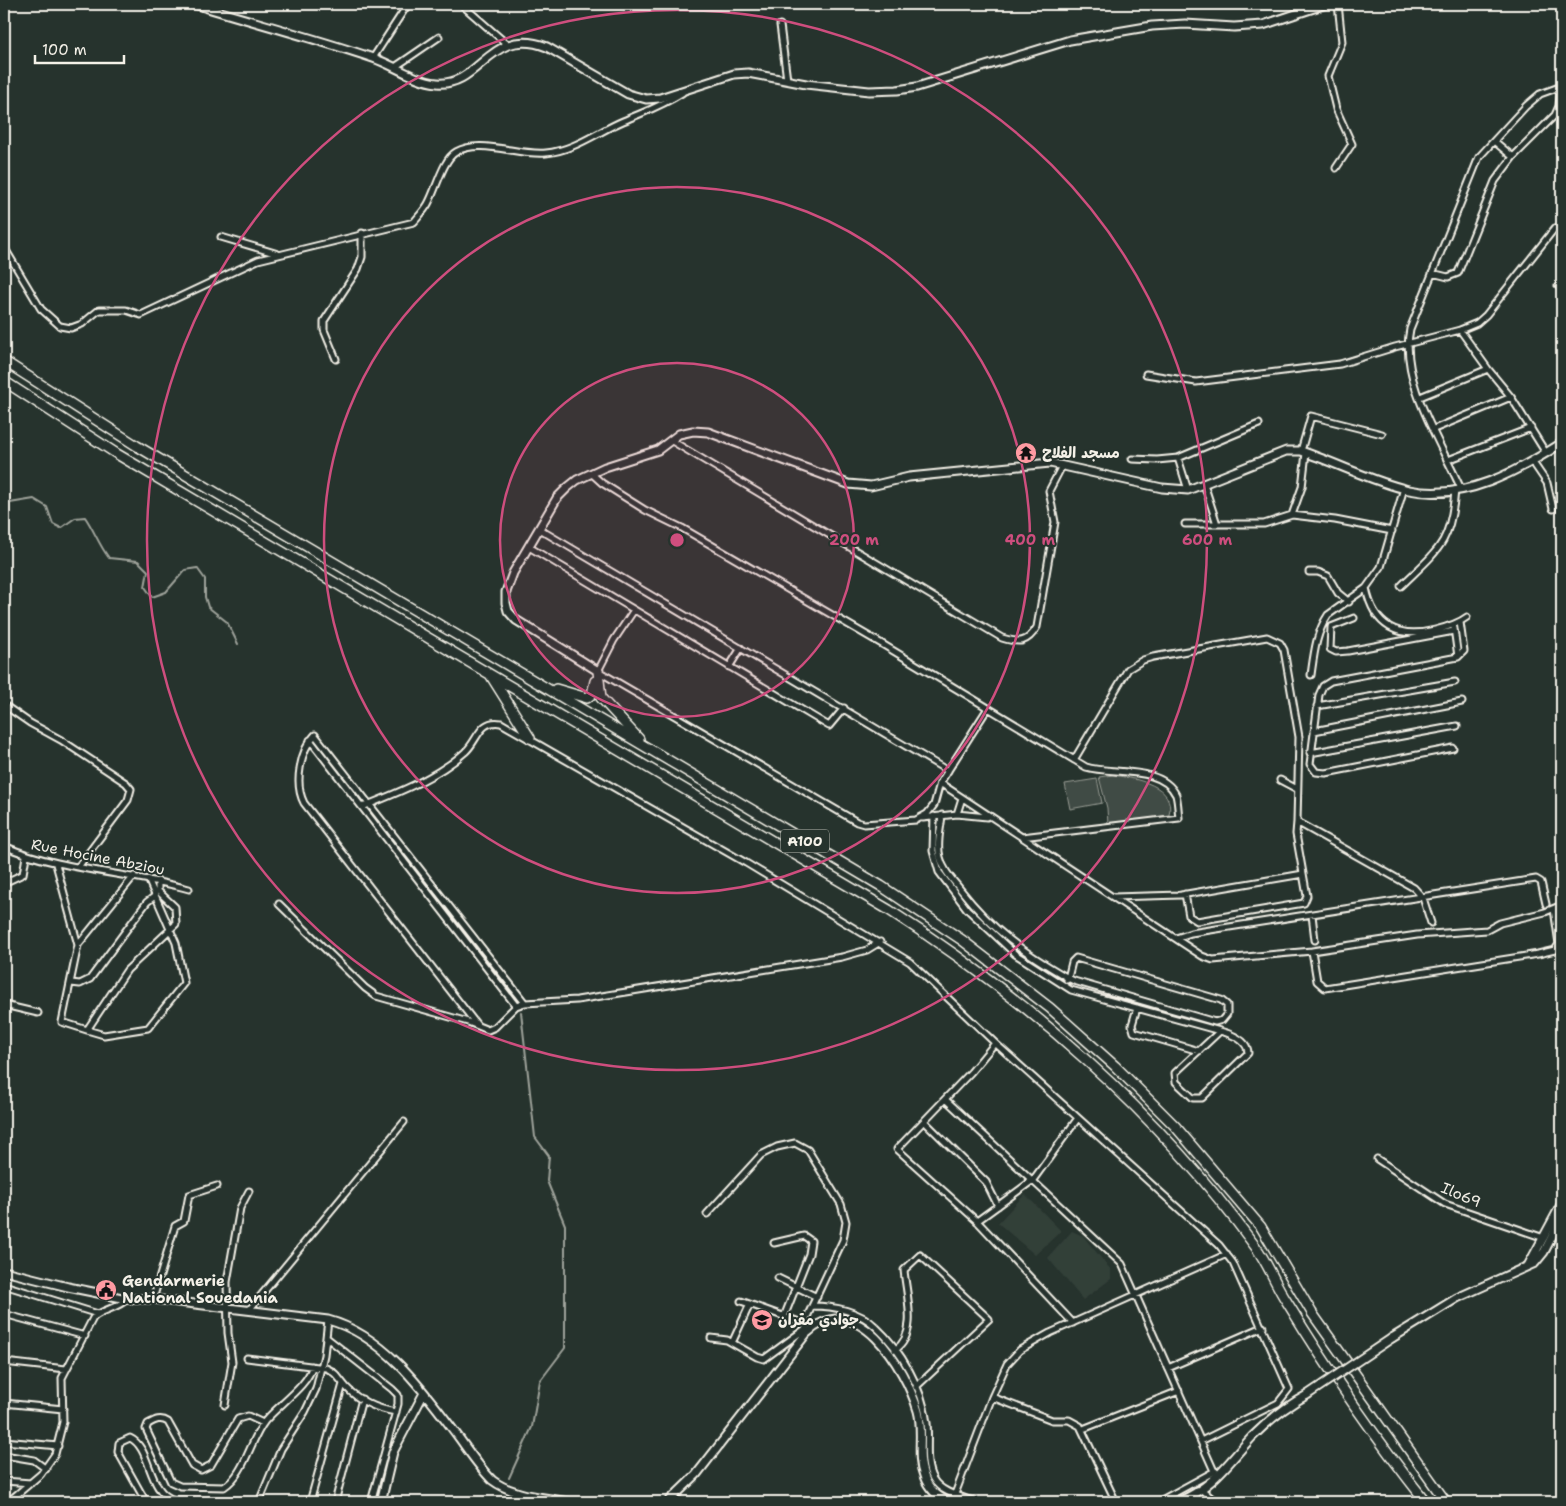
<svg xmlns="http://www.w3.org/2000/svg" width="1566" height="1506" font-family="'Shantell Sans','Playpen Sans Arabic',sans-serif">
	<rect width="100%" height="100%" fill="#26332d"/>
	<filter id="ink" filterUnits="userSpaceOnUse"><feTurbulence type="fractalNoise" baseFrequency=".02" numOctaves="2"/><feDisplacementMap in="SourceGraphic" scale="10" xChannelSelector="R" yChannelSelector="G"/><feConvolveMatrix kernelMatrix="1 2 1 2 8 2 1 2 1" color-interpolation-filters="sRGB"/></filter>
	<g filter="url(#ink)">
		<!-- built -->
		<path fill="#333f39" d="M 1025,1194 L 1061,1231 L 1035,1255 L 998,1223 Z
			M 1072,1231 L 1083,1236 L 1111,1270 L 1111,1279 L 1083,1300 L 1048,1258 Z"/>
		<!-- green -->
		<path fill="#414b45" stroke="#9a9e96" d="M 1113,775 C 1137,779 1176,785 1169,815 L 1108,825 L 1107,808 L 1099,777 Z
			M 1097,779 L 1102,803 L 1070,809 L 1065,784 Z"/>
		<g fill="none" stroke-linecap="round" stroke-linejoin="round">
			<!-- stream -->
			<path stroke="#9fa39b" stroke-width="2" d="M 4,504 L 34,499 L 47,507 L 53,524 L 61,528 L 75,518 L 85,517 C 94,530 99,545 109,558 L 138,561 L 148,571 L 145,587 L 152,597 L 166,592 L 185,570 L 197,568 L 205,579 L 205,597 L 208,607 L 227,622 L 238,644
				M 509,1478 L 532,1427 L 540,1381 L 565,1348 L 565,1225 L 547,1181 L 549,1156 L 535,1137 L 521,1012"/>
			<!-- street casing -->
			<g stroke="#f4f1e8" stroke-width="9">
				<path id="street" d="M 461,4 L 508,45
					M 780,25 L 787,80
					M 373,58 L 408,4
					M 395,67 L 439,37
					M 1494,141 L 1513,157
					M 1336,168 L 1352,144 L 1336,109 L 1328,76 L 1342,42 L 1338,4
					M 221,237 L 278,254
					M 4,247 L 41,309 L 60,326 L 71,328 L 82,324 L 99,310 L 126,310 L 141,315 L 258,260 L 414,222 C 418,217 424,211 428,204 C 436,190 443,159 456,152 C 480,138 519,156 546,153 C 573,151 599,131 623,121 C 646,111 660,107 682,93
					M 1432,273 L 1448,277 L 1458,273 L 1495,181 L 1513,157 L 1555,115 L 1559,106 L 1561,86
					M 1558,286 L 1562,287
					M 1460,330 L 1488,369 L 1511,397 L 1546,453
					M 336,359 L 324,330 L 324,321 L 358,269 L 362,257 L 362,233
					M 1146,374 L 1196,382 L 1340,364 L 1395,347 L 1460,330 L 1477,323 L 1486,315 L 1555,228 L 1562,226
					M 1420,397 L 1488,369
					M 1434,429 L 1511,397
					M 672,441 L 1002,638 C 1019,643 1027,644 1037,627 L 1055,522 L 1049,491 L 1062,466
					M 1301,451 L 1311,416 L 1382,434
					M 1178,458 L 1188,490
					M 1132,459 L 1157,460 L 1178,458 L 1259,424
					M 1448,460 L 1531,428
					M 1532,461 L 1547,483 L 1553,509
					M 591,473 L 602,483 L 645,510 L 682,528 L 882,644 L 1086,767 C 1112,775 1162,765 1176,795 C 1178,802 1178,811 1179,818 L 1022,837
					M 1204,484 L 1217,524
					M 1461,489 C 1441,443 1399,380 1410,329 L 1479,157 L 1526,106 L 1540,94 L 1562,86
					M 1292,515 L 1302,487 L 1306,453
					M 1185,524 L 1264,524 L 1292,515 L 1335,520 L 1392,531
					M 539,529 L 948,771
					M 529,547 L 829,726 L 844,708
					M 1309,572 L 1318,572 L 1328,576 L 1338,593 L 1349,602
					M 1401,586 C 1438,550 1451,544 1455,490
					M 1366,588 C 1374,627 1398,639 1435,630 C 1447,627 1458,624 1467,617
					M 634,610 L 614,640 L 598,671 L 857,822 L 864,824 L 916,820 L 927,814 L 934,805 L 940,783 L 988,708
					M 1354,618 L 1331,627 L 1330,649 L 1336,652 L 1348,651 L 1454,631
					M 1454,628 L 1458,657
					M 729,667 L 741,648
					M 1311,675 C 1314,654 1316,633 1328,615 L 1366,588 L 1381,567 L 1404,488
					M 4,705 L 30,723 L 61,740 L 126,783 L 131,789 L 128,800 L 78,867
					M 1317,706 L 1455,682
					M 1314,731 L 1462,702
					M 310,740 L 516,1006
					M 1453,748 L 1326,773 L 1316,772 L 1310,764 L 1319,695 L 1323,686 L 1331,681 L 1458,657 L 1464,651 L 1460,622
					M 1310,753 L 1457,726
					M 1074,760 L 1128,669 L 1143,660 L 1153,657 L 1267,637 L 1280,643 L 1284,650 L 1299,737 L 1297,822 L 1414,888 L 1423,898 L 1431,923
					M 1280,780 L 1297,789
					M 940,783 L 1202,956 L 1213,960 L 1312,951 L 1417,935 L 1487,930 L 1500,923 L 1545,912 L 1562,905
					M 362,807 C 397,793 438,777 465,752 C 478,741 479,719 501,723 L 746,863 L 910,962 L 995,1043 L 1219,1245 L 1233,1263 L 1289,1389 L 1278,1403 L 1201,1441
					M 957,814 L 962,798
					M 942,815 C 941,828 936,844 940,857 C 943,870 952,879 960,889 C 993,931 1023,952 1068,978 L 1067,980
					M 934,816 L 933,851 L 939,872 L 967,909 L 1015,954 L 1071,990 L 1220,1031 L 1175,1073 L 1176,1082 L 1193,1098 L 1202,1098 L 1248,1053 C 1248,1040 1231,1034 1220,1031
					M 923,818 L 957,814 L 987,817
					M 4,846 C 62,871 127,872 189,889
					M 56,864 L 78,945 L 62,1022 L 87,1030 L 127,970 L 176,924 L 175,907 L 158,891 L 158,881
					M 4,883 L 23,874 L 26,856
					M 1185,894 L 1189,916 L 1197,921 L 1304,903 L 1307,896 L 1296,834 L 1297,822
					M 1113,897 L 1181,895 L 1303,874
					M 279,904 L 365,988 L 376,996 L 468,1022 L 488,1030 L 495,1027 L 516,1006 L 525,1003 L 577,1000 L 842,957 L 867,950 L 880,942
					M 1312,915 L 1315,940
					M 1176,938 L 1191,933 L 1536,879 L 1541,882 L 1546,904
					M 78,945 L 134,876
					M 1312,951 L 1317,981 L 1325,988 L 1538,954 L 1555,950 L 1559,944 L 1554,909
					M 1076,958 L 1221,1000 L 1227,1005 L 1227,1014 L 1222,1020 L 1215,1022 L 1074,981 L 1068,978 L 1072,962 Z
					M 71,983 L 80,984 L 90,979 L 147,902 L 155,896
					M 4,1005 L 38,1013
					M 1137,1008 L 1132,1025 L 1134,1032 L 1199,1051
					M 477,1025 L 304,803 C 294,784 300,750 315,735 L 525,1003
					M 87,1030 L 104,1035 L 148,1028 L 184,983 L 176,943 L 148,879
					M 995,1043 L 971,1072 L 897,1149 L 977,1221 L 1073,1323
					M 945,1099 L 1122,1264 L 1214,1471
					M 924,1121 L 986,1182 L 998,1206
					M 1377,1159 L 1445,1204 L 1544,1238
					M 707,1214 L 761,1155 L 777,1147 L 795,1143 L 808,1150 L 841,1204 L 846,1222 L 843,1240 L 806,1319 L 806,1334
					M 977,1221 L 1033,1180 L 1078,1118
					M 774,1243 L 804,1236 L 811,1241 L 809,1254 L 784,1317
					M 778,1278 L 817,1297
					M 4,1285 L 98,1314
					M 153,1299 L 175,1226 L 184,1221 L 189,1195 L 217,1186
					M 741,1301 L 805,1324
					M 812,1306 C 834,1306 860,1311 876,1327 C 901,1350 923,1389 927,1423 C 929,1440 924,1464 933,1479 C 941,1493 962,1497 976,1502
					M 249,1310 L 404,1122
					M 4,1314 L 85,1336
					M 327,1338 L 392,1389 L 398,1395 L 398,1404 L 371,1502
					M 711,1338 L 727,1340 L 757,1357 L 764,1359 L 805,1329
					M 732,1343 L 750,1304
					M 895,1350 C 919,1334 906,1294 904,1270 L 920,1255 L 989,1319 L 916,1387
					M 247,1358 L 326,1368 C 336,1372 339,1379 346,1387 C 359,1401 377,1409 396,1412
					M 4,1362 L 66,1369
					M 1168,1368 L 1263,1327
					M 992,1397 L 1052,1420 L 1069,1420 L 1080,1426 L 1116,1502
					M 4,1403 L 63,1409
					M 225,1405 L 232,1362 L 228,1333 L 227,1282 L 240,1208 L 249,1191
					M 263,1423 L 248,1416 L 238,1419 L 211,1465 L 201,1470 L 192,1465 L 168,1422 C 161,1417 155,1420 148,1424 L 146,1429 L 171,1482 L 180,1486 L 224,1487 C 245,1474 250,1440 265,1421 C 277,1406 310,1384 312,1366
					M 1083,1429 L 1179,1391
					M 4,1441 L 58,1446
					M 4,1455 L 34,1460 L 46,1469
					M 4,1481 L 31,1483
					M 1202,1490 L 1216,1502
					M 955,1494 L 992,1397 L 1007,1364 L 1020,1350 L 1050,1333 L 1227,1254
					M 8,1502 L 41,1474 L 55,1454 L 63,1422 L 62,1378 L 93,1318 C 102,1309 117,1309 127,1299
					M 146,1502 L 118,1452 L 119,1443 L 130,1438 C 152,1448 147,1493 175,1500 L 230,1502
					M 259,1502 L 281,1449 L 305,1412 L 316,1389 L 324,1355 L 328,1320
					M 310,1502 L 343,1384
					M 335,1502 L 362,1399
					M 1158,1502 L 1215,1471"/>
			</g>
			<!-- secondary casing -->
			<g stroke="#f4f1e8" stroke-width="11">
				<path id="secondary" d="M 194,4 C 253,22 314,38 373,58 C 394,65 415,81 437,83 C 481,87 489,25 547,47 L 628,94 L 646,99 L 660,98 L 734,74 L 748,73 L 806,84 L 869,91 L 897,90 L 917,87 L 1070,40 L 1152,26 L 1185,24 L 1234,27 L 1263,25 L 1326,4
					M 598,671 L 516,620 L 508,611 L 506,603 L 506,592 L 513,573 L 557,498 L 567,488 L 577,480 L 605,467 L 658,450 L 679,434 L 693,431 L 708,432 L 848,484 L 871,486 L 909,477 L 1050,463 L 1162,488 L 1188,490 L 1286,451 L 1301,451 C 1337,463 1373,482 1409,490 C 1464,502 1518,471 1562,443
					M 1529,1264 L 1562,1203
					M 4,1271 L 68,1287 L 127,1299 L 153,1299 L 328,1320 C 384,1335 424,1391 457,1435 C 468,1450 479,1467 492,1480 C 513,1496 543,1497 568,1502
					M 1392,1338 L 1457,1298 L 1535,1263 L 1544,1252 L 1562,1217
					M 381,1502 L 393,1452 L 424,1393
					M 668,1502 L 696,1475 L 806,1334 C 857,1285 905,1368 918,1411 C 924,1432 916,1456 924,1476 C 928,1488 938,1498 950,1502
					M 1178,1502 C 1213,1487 1227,1464 1252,1437 C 1269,1420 1286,1406 1307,1395"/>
			</g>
			<!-- highway casing -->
			<g stroke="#f4f1e8" stroke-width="12">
				<path id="highway" d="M 4,361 L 137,446 L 881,886 L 962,940 L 1050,1008 L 1115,1066 L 1175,1126 L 1261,1227 L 1312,1313 L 1446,1502
					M 4,381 L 117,454 L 889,910 C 1028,999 1157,1112 1255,1246 C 1268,1263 1275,1284 1287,1302 C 1329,1371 1376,1439 1426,1502
					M 598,671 L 601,698 L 639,739
					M 491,676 L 530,738
					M 556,689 L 587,698 L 592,694 L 595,681"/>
			</g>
			<!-- street -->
			<use href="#street" stroke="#26332d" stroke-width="5"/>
			<!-- secondary -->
			<use href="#secondary" stroke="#26332d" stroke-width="7"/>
			<!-- highway -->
			<use href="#highway" stroke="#26332d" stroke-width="9"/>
			<!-- secondary-bridge casing -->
			<g stroke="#f4f1e8" stroke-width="11" stroke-linecap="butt">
				<path id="secondary-bridge" d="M 1307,1395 L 1392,1338"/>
			</g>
			<!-- secondary-bridge -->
			<use href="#secondary-bridge" stroke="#26332d" stroke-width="7"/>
		</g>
	</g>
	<!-- distance rings -->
	<circle cx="677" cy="540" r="177" fill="#ce4e7e" fill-opacity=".12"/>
	<g fill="none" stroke="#ce4e7e" stroke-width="2.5">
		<circle cx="677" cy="540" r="177"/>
		<circle cx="677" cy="540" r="353"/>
		<circle cx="677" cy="540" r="530"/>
	</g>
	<!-- icons -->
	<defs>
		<g id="temple-disc" transform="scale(1.125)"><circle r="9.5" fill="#ff9aa2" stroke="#26332d"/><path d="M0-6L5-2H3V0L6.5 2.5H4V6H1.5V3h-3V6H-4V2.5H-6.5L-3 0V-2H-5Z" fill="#111"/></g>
		<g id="civic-disc" transform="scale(1.125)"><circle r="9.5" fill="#ff9aa2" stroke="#26332d"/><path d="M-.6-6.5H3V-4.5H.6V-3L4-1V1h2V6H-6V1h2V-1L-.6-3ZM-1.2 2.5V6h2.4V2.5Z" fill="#111"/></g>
		<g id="school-disc" transform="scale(1.125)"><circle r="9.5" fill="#ff9aa2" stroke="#26332d"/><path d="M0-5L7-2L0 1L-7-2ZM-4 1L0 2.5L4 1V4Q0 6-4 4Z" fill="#111"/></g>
	</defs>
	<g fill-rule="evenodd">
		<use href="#temple-disc" x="1026" y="453"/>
		<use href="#civic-disc" x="106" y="1290"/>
		<use href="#school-disc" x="762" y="1320"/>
	</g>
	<g text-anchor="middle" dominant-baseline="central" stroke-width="4" stroke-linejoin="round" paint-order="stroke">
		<!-- shield labels -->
		<rect fill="#26332d" stroke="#b6b8b0" stroke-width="1" x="781" y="829.5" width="48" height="23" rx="4"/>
		<g font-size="14" font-weight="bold" fill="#f4f1e8">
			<text x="805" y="841">A100</text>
		</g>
		<!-- poi labels -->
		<g font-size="15" font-weight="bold" fill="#f4f1e8" stroke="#26332d" text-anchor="start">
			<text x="1042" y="453">مسجد الفلاح</text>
			<text x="122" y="1281">Gendarmerie<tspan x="122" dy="17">National Souedania</tspan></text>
			<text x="778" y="1320">جوادي مقران</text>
		</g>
		<!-- street labels -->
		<g font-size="15" fill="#f4f1e8" stroke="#26332d">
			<text transform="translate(98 857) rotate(11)">Rue Hocine Abziou</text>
			<text transform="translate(1461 1195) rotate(23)">Ilo69</text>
		</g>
	</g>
	<circle cx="677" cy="540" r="8" fill="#ce4e7e" stroke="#26332d" stroke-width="2.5"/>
	<g font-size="15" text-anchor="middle" font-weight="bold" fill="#ce4e7e" stroke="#26332d" stroke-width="4" stroke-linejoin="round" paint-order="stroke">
		<text x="854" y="545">200 m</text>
		<text x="1030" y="545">400 m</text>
		<text x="1207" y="545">600 m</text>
	</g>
	<!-- margin -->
	<rect width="1566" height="1506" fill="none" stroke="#26332d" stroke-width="20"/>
	<rect x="10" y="10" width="1546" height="1486" fill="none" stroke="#f4f1e8" stroke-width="2" filter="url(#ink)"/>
	<!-- scale -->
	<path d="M35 55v8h89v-8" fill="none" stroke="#f4f1e8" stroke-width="2.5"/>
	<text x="42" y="55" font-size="15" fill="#f4f1e8" stroke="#26332d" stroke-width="4" paint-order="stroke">100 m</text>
</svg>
